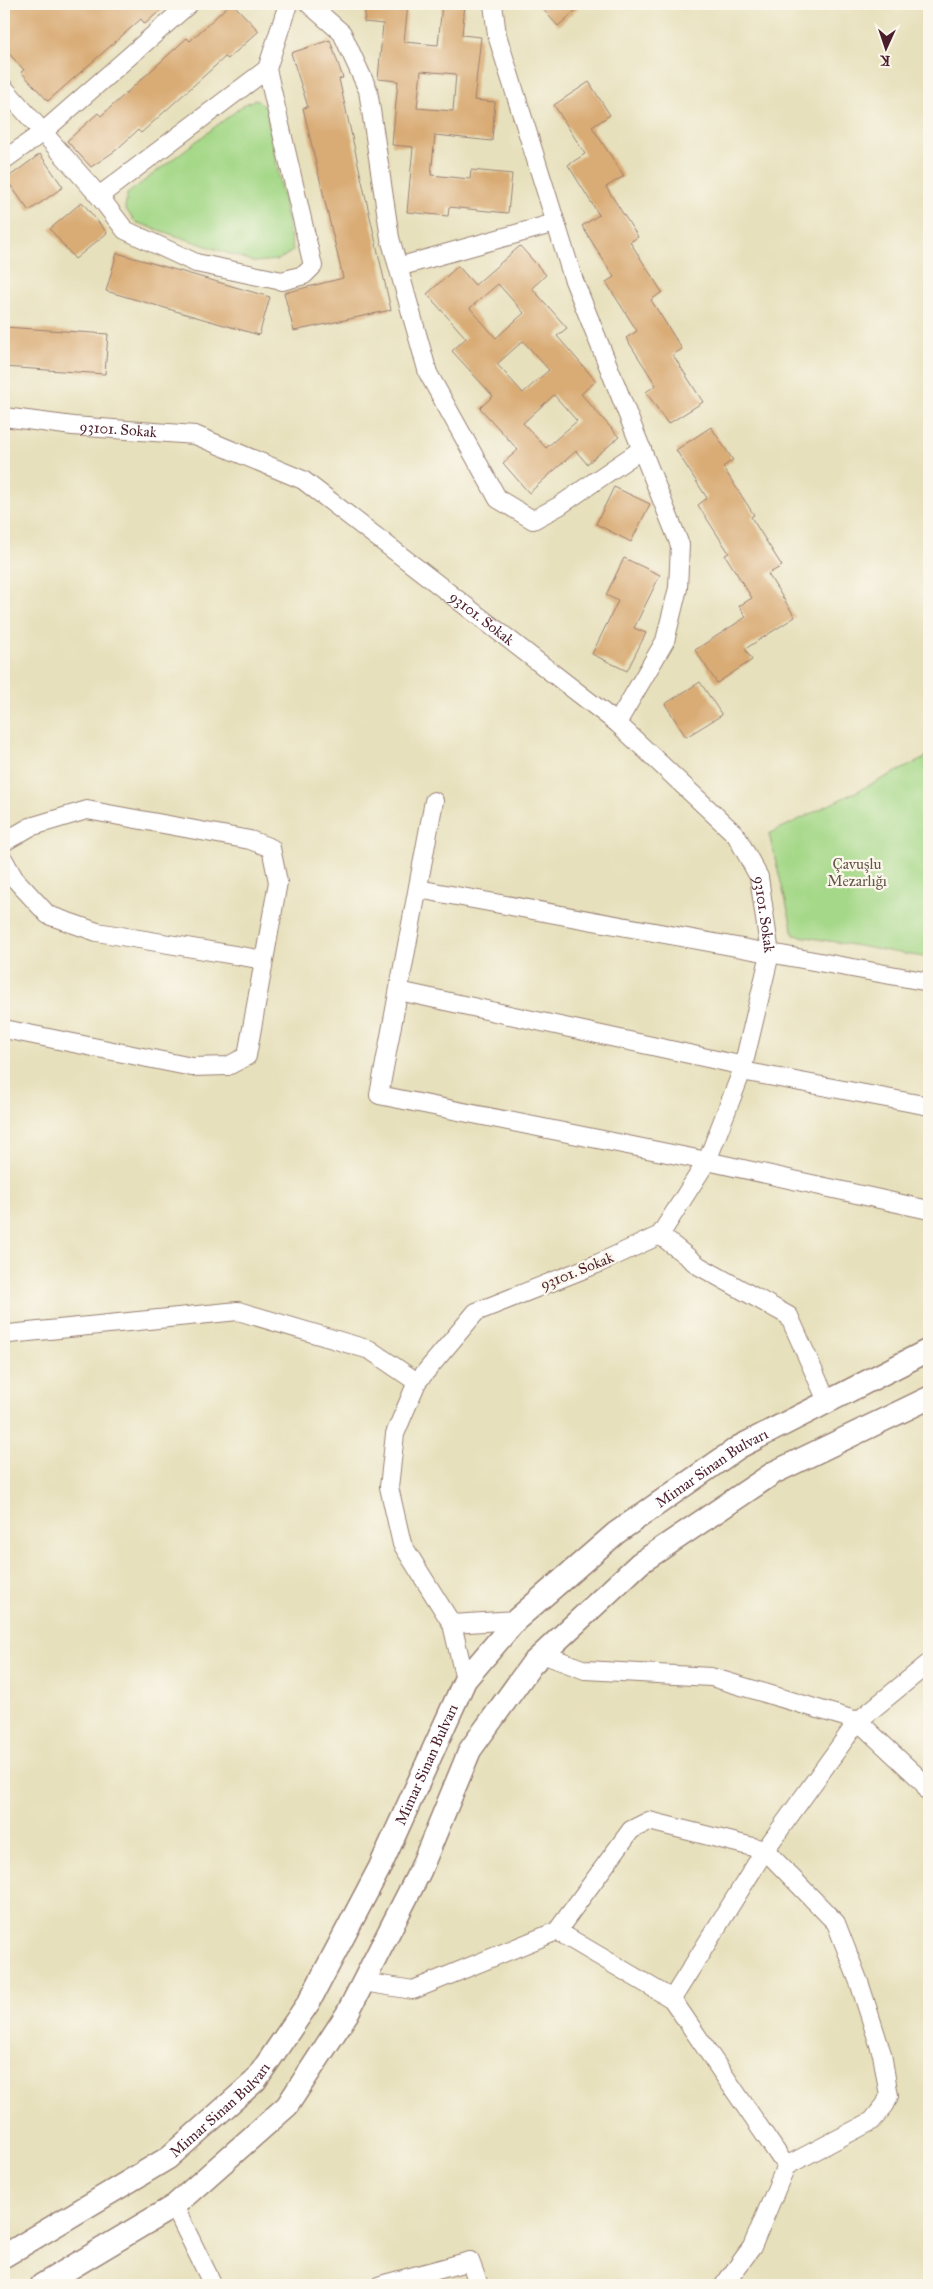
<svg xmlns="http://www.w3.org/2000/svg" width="933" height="2289" font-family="'IM FELL Great Primer',serif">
	<rect width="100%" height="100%" fill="#fbf7ec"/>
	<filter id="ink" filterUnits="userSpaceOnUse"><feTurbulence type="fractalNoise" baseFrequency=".02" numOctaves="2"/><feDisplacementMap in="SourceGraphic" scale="10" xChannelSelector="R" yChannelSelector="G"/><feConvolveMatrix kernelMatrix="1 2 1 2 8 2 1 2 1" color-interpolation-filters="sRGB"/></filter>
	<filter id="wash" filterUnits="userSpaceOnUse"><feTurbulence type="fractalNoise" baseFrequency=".0096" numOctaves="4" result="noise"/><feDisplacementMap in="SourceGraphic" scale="20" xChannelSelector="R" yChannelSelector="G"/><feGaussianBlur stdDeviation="1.12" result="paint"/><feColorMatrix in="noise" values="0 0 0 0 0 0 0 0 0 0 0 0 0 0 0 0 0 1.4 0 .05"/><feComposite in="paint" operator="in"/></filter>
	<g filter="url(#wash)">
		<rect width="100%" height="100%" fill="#e7e0bc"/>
		<!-- green -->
		<path fill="#a5d888" stroke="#787c5a" d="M 257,99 L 266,108 L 293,251 L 278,260 L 254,262 L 135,222 L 125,208 L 127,194 L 245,104 Z
			M 929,751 L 929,958 L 794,935 L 769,834 L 925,758 Z"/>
		<g id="blocks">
			<!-- building -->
			<path fill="#d9ab74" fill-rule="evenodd" d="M 4,4 L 167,4 L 145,24 L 141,19 L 48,101 L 21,72 L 24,70 L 4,48 Z
				M 230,4 L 233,4 L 259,31 L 228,59 L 225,57 L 141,133 L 138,130 L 115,151 L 91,167 L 67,141 L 98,113 L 101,116 L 187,38 L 190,41 Z
				M 366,4 L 408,4 L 404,42 L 438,45 L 442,4 L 465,4 L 462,35 L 481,37 L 474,100 L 495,102 L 492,141 L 435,135 L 431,175 L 470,179 L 471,170 L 512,174 L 508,213 L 449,207 L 448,216 L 407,212 L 413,147 L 392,145 L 398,81 L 378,79 L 383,24 L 364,22 ZM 421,71 L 456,74 L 453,111 L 417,108 Z
				M 538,4 L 583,4 L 558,26 Z
				M 330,40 L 343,78 L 339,79 L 391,310 L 294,331 L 284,293 L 343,278 L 303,108 L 308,107 L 291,53 Z
				M 589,82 L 610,115 L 592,127 L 624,176 L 606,187 L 638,237 L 630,242 L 662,292 L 651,300 L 682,349 L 673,355 L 703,402 L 668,424 L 646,392 L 656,385 L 626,338 L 637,331 L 606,282 L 614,277 L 582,226 L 599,215 L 568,165 L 585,154 L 554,105 Z
				M 40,154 L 63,187 L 29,211 L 6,179 Z
				M 82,202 L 107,233 L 75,259 L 50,229 Z
				M 520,246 L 546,275 L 532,288 L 567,328 L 557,336 L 596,381 L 581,394 L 619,437 L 587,464 L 576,451 L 529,493 L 503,463 L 518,450 L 480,408 L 493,396 L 452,351 L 466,338 L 427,294 L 458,266 L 475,285 ZM 498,284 L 524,313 L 496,338 L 470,308 ZM 523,341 L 549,370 L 523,393 L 497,364 ZM 554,395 L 577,421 L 546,448 L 523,423 Z
				M 117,253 L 270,297 L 259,335 L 106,291 Z
				M 4,327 L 108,334 L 105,374 L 4,367 Z
				M 711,427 L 733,460 L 723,467 L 754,515 L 751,517 L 782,566 L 768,574 L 795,617 L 745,649 L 752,660 L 717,683 L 695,650 L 746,617 L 739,606 L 752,598 L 725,555 L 729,553 L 698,505 L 707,498 L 676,450 Z
				M 614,487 L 650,504 L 631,542 L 596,524 Z
				M 624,558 L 660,575 L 634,628 L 646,633 L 627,671 L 592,654 L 618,601 L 606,595 Z
				M 700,682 L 722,715 L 686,737 L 665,704 Z"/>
		</g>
	</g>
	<g filter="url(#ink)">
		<use href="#blocks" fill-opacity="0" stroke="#988074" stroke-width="1"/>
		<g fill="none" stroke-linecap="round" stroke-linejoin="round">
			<!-- minor casing -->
			<g stroke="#988074" stroke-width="20">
				<g id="minor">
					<path d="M 309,4 L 342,33 L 368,90 L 390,238 L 428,373 L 498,499 L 533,520 L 559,506 L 642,449"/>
					<path d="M 493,4 L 497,35 L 573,278 L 680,545 L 678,588 L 665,641 L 617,723"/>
					<path d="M 267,69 L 99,196 L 125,230 L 196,263 L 282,281 L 304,275 L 313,266 L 267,69 L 288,4"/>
					<path d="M 4,88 L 99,196"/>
					<path d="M 4,160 L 43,132 L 189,4"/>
					<path d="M 398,267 L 555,223"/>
					<path id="s1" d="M 4,417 L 73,426 L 195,435 L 303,480 L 617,723 L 736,835 L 759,877 L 770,954 L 742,1071 L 707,1161 L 660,1235 L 597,1264 L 476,1312 L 417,1382 L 395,1434 L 389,1487 L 402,1544 L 452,1624 L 465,1680"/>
					<path d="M 434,801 L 379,1095 L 707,1161 L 929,1210"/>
					<path d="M 4,842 L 30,827 L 87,810 L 250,840 L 271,848 L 278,882 L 247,1056 L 228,1066 L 192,1067 L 4,1029"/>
					<path d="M 4,860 L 14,878 L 48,915 L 97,932 L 264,960"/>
					<path d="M 418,889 L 929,982"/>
					<path d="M 399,991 L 744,1066"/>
					<path d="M 742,1071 L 929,1106"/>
					<path d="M 660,1235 L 699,1266 L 789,1316 L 827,1401"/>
					<path d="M 9,1334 L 238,1311 L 370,1350 L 417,1382"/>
					<path d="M 452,1624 L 516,1620"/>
					<path d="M 542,1654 L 585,1670 L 711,1677 L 858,1721 L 922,1781 L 929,1792"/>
					<path d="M 557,1931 L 672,1999 L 786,2166"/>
					<path d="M 363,1982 L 413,1990 L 557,1931 L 631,1830 L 649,1821 L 765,1850 L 836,1923 L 860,1985 L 882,2054 L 889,2096 L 885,2105 L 872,2121 L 786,2166 L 752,2247 L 724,2285"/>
					<path d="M 672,1999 L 765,1850 L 858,1721 L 929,1663"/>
					<path d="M 174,2206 L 213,2285"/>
					<path d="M 381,2285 L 470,2261 L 479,2285"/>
				</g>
			</g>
			<!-- major casing -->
			<g stroke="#988074" stroke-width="25">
				<g id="major">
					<path id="s2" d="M 4,2256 L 168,2158 L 255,2081 L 309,2002 L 380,1867 L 465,1680 L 516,1620 L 616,1533 L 739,1447 L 929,1350"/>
					<path d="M 42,2285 L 174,2206 L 287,2106 L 347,2014 L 420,1871 L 470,1750 L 532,1664 L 640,1563 L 775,1472 L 929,1398"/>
				</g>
			</g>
			<!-- minor -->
			<use href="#minor" stroke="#fff" stroke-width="18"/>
			<!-- major -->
			<use href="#major" stroke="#fff" stroke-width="22"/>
		</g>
	</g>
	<g text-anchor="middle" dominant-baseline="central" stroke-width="4.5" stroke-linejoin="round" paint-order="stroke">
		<!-- street labels -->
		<g font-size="15" fill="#4a1f2b" stroke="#fbf7ec">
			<text stroke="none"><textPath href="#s1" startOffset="115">93101. Sokak</textPath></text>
			<text stroke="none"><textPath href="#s1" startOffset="535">93101. Sokak</textPath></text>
			<text stroke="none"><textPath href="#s1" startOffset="955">93101. Sokak</textPath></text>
			<text transform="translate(577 1271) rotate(-22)">93101. Sokak</text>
			<text stroke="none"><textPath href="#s2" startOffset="1088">Mimar Sinan Bulvarı</textPath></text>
			<text stroke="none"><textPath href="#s2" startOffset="668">Mimar Sinan Bulvarı</textPath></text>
			<text stroke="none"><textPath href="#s2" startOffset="262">Mimar Sinan Bulvarı</textPath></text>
		</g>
		<!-- park labels -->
		<g font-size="15" fill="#655647" stroke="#fbf7ec">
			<text x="857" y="864">Çavuşlu<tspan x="857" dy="17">Mezarlığı</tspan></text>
		</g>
	</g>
	<!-- margin -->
	<rect width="933" height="2289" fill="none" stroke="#fbf7ec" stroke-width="20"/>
	<!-- north arrow -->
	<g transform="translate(886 48) rotate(183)" stroke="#fbf7ec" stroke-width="4" paint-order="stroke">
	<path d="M0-4L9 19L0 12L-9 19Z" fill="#4a1f2b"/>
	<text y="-8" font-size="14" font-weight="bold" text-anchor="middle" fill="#4a1f2b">K</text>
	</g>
</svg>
